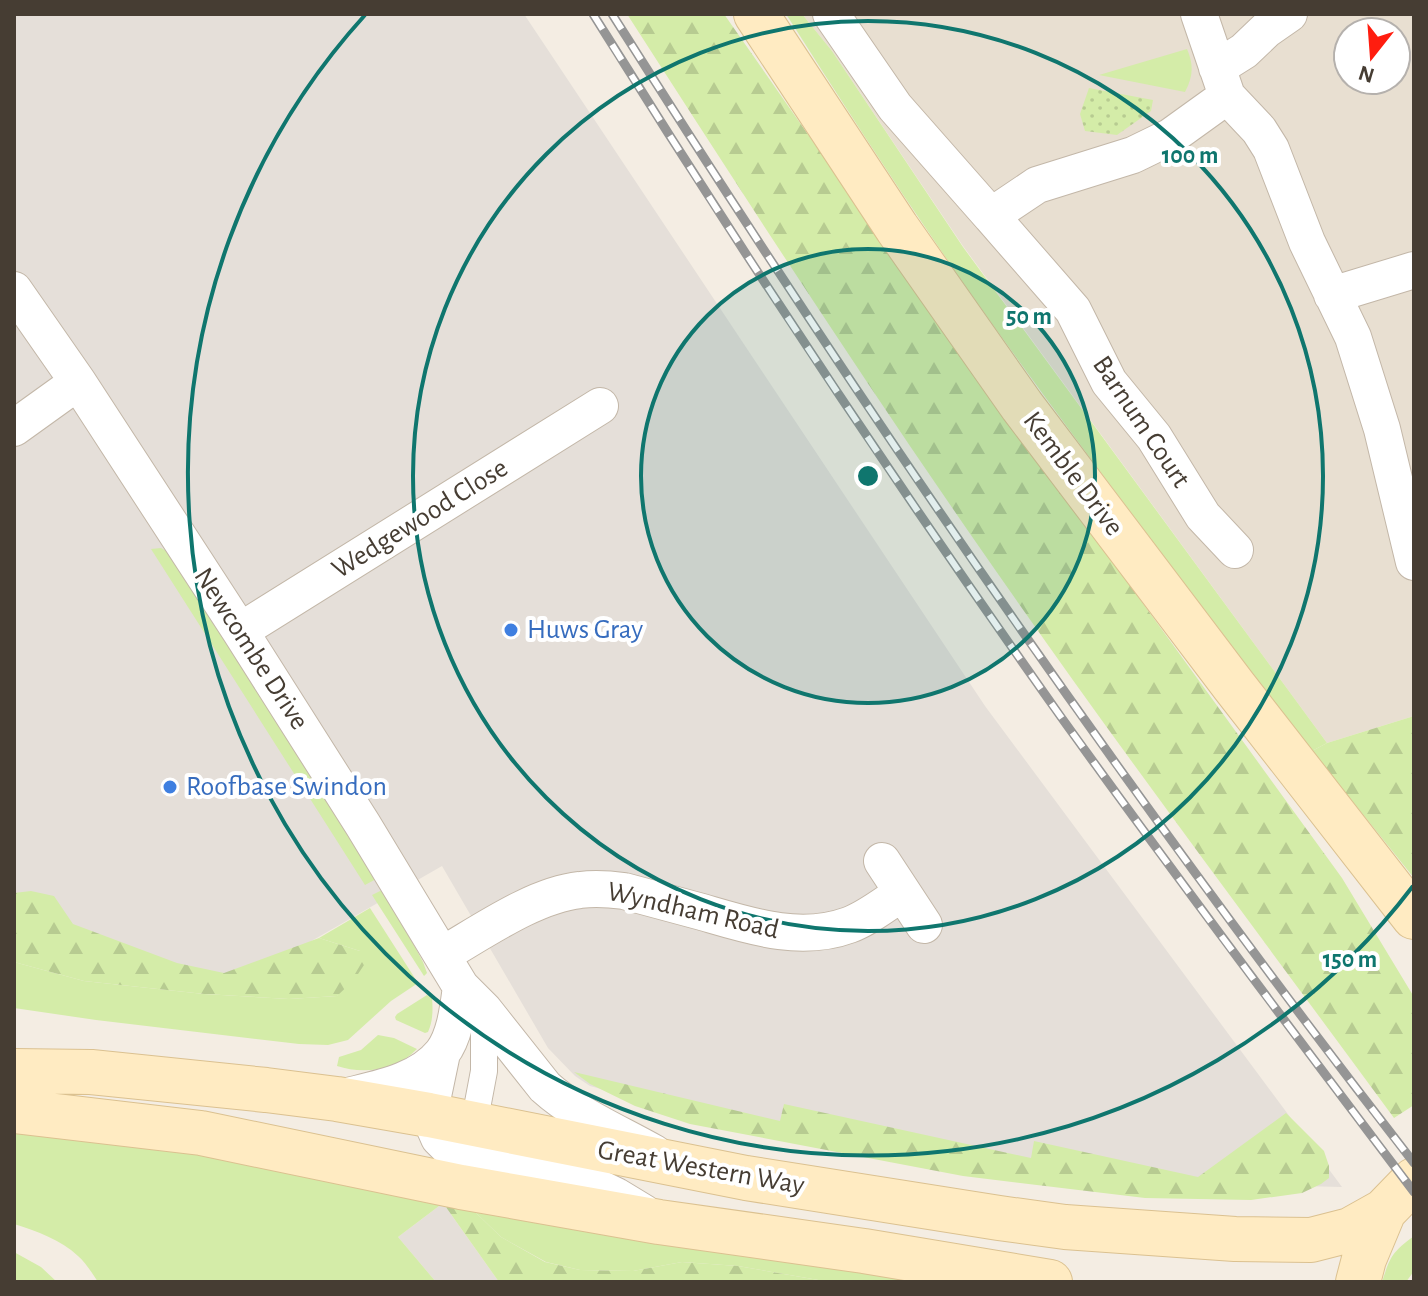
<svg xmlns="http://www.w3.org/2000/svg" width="1428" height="1296" font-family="'Alegreya Sans',sans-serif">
	<defs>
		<pattern id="forest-firs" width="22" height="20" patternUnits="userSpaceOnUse" patternTransform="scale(2)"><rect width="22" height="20" fill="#d4eca8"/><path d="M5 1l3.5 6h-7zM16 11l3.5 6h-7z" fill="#b7cb91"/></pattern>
		<pattern id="park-dots" width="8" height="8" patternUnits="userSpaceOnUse" patternTransform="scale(2)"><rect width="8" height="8" fill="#d4eca8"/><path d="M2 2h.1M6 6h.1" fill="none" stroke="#b7cb91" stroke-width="1.8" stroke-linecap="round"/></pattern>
	</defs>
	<rect width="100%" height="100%" fill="#f4ede3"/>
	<!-- residential -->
	<path fill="#e8dfd1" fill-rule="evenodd" d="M 802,14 L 1414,14 L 1414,716 L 1327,743 L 963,246 L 832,51 ZM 1348,32 L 1396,32 L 1396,80 L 1348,80 Z"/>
	<!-- industrial -->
	<path fill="#e5dfd9" d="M 14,14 L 524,14 L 985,706 L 1342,1187 L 1023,1179 L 691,1113 L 590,1086 L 575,1076 L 548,1048 L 442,866 L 242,981 L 14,939 Z
		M 443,1203 L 499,1282 L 436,1282 L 398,1237 Z"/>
	<!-- green -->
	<path fill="#d4eca8" d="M 786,14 L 802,14 L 832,51 L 963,247 L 1327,743 L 1312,751 C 1211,618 1109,486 1011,350 C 932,241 858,128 786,14 Z
		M 1187,49 C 1194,65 1193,77 1185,92 L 1099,75 Z
		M 161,548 L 170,553 L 378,878 L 365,885 L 151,549 Z
		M 384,889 L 423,962 L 427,973 L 424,976 L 372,895 Z
		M 370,908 L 418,983 L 391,1001 L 348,1040 L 328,1045 L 299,1044 L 96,1020 L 14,1008 L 14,962 L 84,981 L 204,994 L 289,999 L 337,996 L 360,951 L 319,938 Z
		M 427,995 L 432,998 C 433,1010 433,1021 428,1032 L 425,1033 L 396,1020 L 395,1017 L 397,1014 Z
		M 378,1035 L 394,1038 L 417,1049 C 397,1070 364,1075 337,1066 L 339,1057 L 361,1050 Z
		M 14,1128 L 139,1137 L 443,1203 L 398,1237 L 436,1282 L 98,1282 C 92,1273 86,1263 78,1256 C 61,1240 37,1231 14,1224 Z
		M 473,1210 L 952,1282 L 830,1282 L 738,1266 L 682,1262 L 633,1271 L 580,1270 L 546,1262 L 501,1237 Z
		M 1414,1236 L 1414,1271 L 1406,1282 L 1382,1282 C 1390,1257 1392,1252 1414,1236 Z
		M 14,1252 L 41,1267 L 57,1282 L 14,1282 Z"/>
	<!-- forest -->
	<path fill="url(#forest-firs)" d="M 627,14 L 724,14 L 936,318 L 1342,878 L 1414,997 L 1414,1105 L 1394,1118 C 1253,926 1109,735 973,538 C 854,366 740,190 627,14 Z
		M 1414,716 L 1414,878 L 1312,751 L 1327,743 Z
		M 31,891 L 54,896 L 73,924 L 177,963 L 224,973 L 319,938 L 360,951 L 366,962 L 354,980 L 337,996 L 289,999 L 204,994 L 84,981 L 14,962 L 14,893 Z
		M 574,1072 L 780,1121 L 784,1104 L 1031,1158 L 1034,1141 L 1198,1177 L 1286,1113 L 1324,1151 L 1329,1166 L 1329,1178 L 1321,1184 L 1302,1193 L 1251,1200 L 1145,1198 L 963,1176 L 690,1124 L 635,1106 L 590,1084 Z
		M 443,1203 L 473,1210 L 501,1237 L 545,1262 L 580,1270 L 633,1271 L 682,1262 L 738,1266 L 830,1282 L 499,1282 Z"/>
	<!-- park -->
	<path fill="url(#park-dots)" d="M 1089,88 L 1153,100 L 1151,111 L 1117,135 L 1085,131 L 1080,114 Z"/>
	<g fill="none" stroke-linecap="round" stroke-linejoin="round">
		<!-- pedestrian casing -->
		<g stroke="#c3b7a8" stroke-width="28">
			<path id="pedestrian" d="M 474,1124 L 484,1071 L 484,1010"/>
		</g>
		<!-- minor casing -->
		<g stroke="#c3b7a8" stroke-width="38">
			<path id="minor" d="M 831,14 L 895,107 L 991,216 L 1037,185 L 1133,155 L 1170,137 L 1227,96
				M 1199,14 L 1227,96 L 1259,130 L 1271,149 L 1307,242 L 1353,337 L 1382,429 L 1414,562
				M 1217,68 L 1244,51 L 1266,30 L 1289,14
				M 991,216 L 1073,310 L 1109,382 L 1154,437 L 1203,516 L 1235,550
				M 14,290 L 78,382 L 240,631 L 363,825 L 461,987 L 484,1010 L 545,1087 C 576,1115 617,1132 654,1153
				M 1332,295 L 1414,270
				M 14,428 L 78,382
				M 240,631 L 600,406
				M 882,861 L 924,925
				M 442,955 C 482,932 534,895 580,890 C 595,888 609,889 624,891 C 650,898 676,905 702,912 C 750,926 800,943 849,925 C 868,918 885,904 902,893
				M 442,1053 L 429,1115 L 439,1138 L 446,1145 L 468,1158 L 591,1184 L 616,1196 L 644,1213
				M 340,1098 C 374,1089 418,1083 442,1053 C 455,1036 458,1009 461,987"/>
		</g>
		<!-- secondary casing -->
		<g stroke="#dbc190" stroke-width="46">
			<path id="secondary" d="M 756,14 L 897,228 L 1022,406 L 1234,686 L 1414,917
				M 14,1071 L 91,1072 L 266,1090 L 337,1099 L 429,1115 L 746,1178 L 999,1218 L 1065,1227 L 1235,1239 L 1311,1240 L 1350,1230 L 1384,1211
				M 14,1111 L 201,1133 L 461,1187 L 523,1198 L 659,1222 L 864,1251 L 1050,1282
				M 1358,1282 L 1364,1259 L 1384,1211 L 1414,1180"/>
		</g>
		<!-- pedestrian -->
		<use href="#pedestrian" stroke="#fff" stroke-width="26"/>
		<!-- minor -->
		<use href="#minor" stroke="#fff" stroke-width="36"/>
		<!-- secondary -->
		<use href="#secondary" stroke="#ffebc2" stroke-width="44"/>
		<!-- rail casing -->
		<g stroke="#959595" stroke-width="9">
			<path id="rail" d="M 593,14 C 742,253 898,487 1061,717 C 1176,877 1295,1035 1414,1192
				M 612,14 C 862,409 1127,794 1414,1163"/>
		</g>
		<!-- rail -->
		<use href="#rail" stroke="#fff" stroke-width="6" stroke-dasharray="18" stroke-linecap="butt"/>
	</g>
	<!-- distance rings -->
	<circle cx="868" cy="476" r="227" fill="#0f766e" fill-opacity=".12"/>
	<g fill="none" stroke="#0f766e" stroke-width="4">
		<circle cx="868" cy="476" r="227"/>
		<circle cx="868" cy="476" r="455"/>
		<path d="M1413 886A682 682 0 1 1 365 15"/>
	</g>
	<!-- markers -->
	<g fill="#3f7fe0" stroke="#fff" stroke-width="3">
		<circle cx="511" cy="630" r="8"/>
		<circle cx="170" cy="787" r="8"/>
	</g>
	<g text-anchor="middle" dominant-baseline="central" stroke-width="8" stroke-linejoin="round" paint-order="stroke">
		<!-- street labels -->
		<g font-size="28" fill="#463d33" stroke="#fff">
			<text transform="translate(1141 422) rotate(56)">Barnum Court</text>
			<text transform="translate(1073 474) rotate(53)">Kemble Drive</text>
			<text transform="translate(420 519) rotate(-32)">Wedgewood Close</text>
			<text transform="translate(251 649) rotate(57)">Newcombe Drive</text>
			<text transform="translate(693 911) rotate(13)">Wyndham Road</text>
			<text transform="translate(701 1168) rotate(10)">Great Western Way</text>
		</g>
		<!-- shop labels -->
		<g font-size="28" fill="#366cbe" stroke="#fff" text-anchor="start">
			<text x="527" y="630">Huws Gray</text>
			<text x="186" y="787">Roofbase Swindon</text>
		</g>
	</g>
	<circle cx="868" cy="476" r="12" fill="#0f766e" stroke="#fff" stroke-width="4"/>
	<g font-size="24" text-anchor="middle" font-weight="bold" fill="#0f766e" stroke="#fff" stroke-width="8" stroke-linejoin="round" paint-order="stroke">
		<text x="1190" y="163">100 m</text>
		<text x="1029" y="324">50 m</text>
		<text x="1350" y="967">150 m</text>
	</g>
	<!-- border -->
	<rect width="1428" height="1296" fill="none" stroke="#463d33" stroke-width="32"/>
	<!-- north arrow -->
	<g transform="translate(1372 56) rotate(197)"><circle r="38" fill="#ffffff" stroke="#b5b1ad" stroke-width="2"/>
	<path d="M0-6L14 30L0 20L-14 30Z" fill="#ff1d0f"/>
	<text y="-12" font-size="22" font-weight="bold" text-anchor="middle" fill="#463d33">N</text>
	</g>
</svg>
